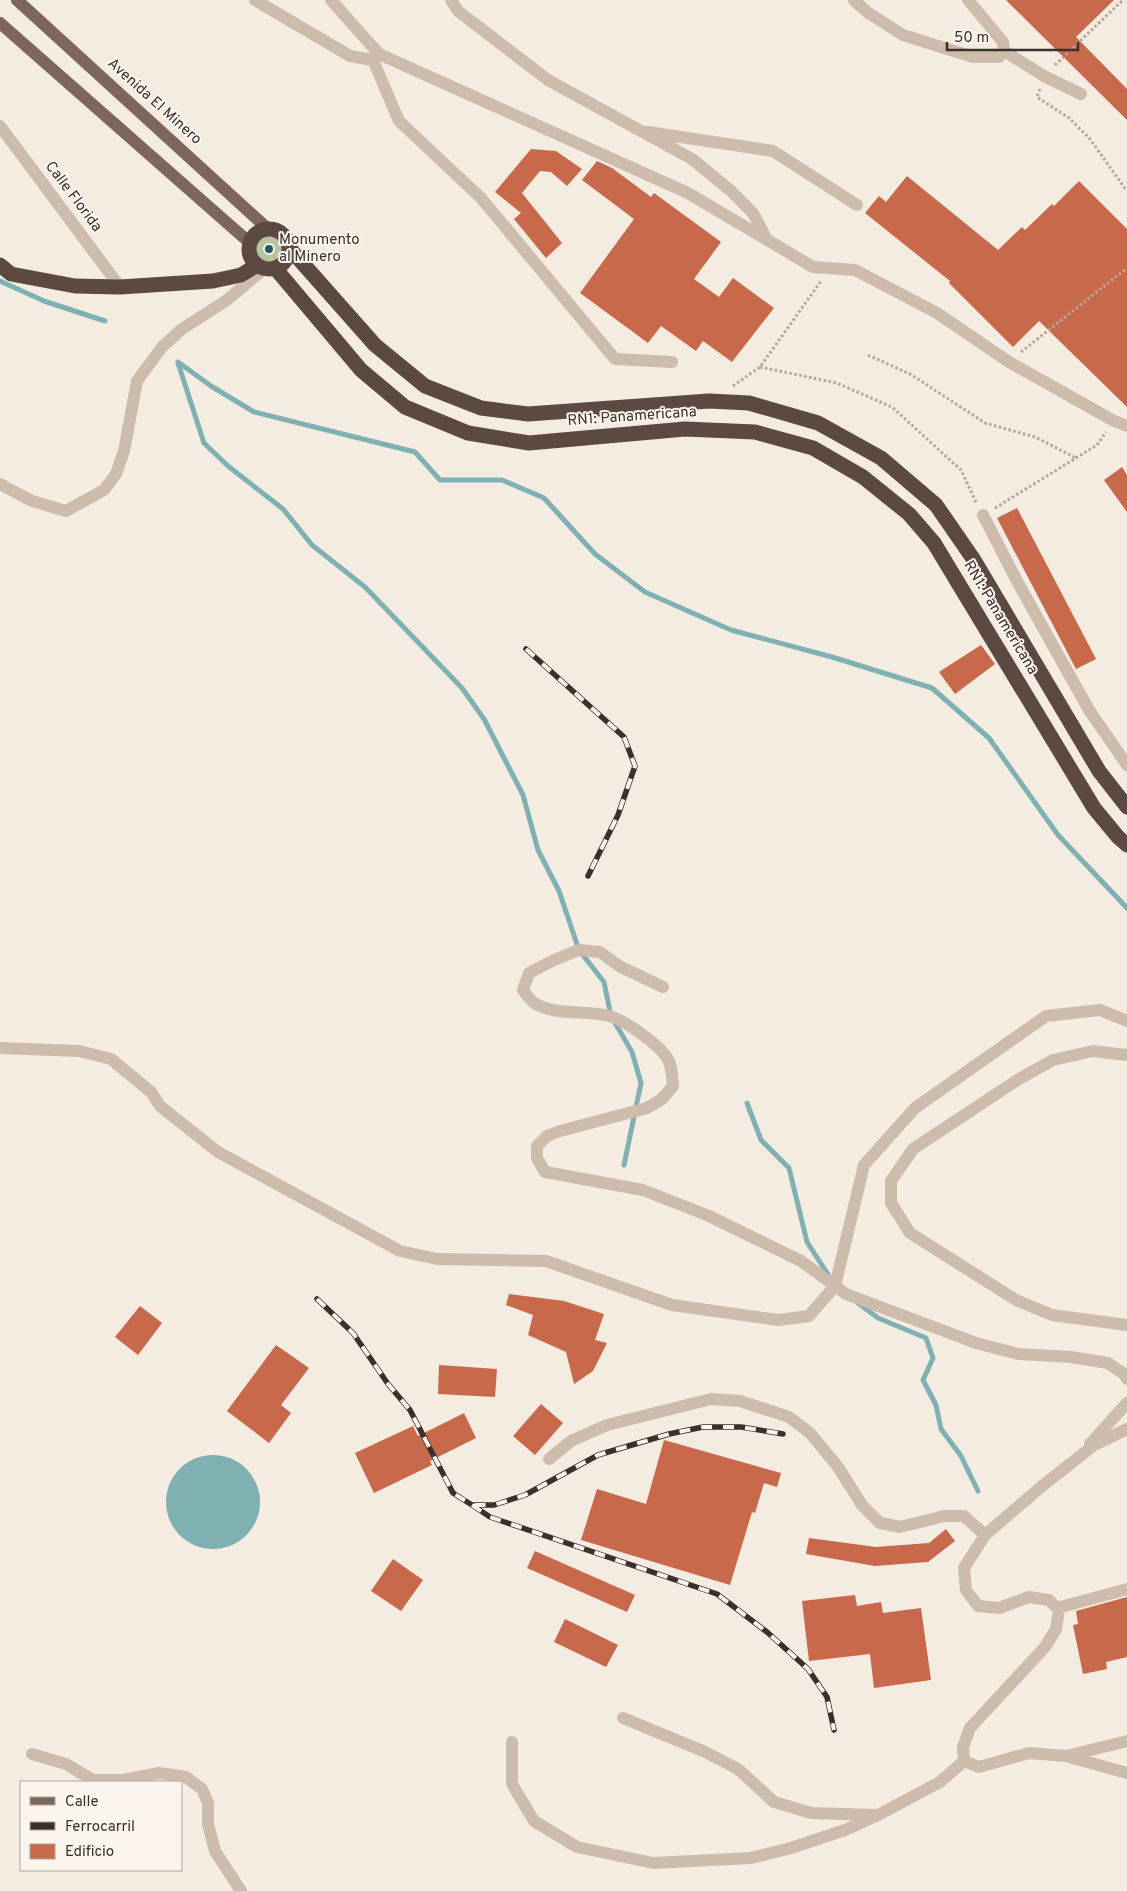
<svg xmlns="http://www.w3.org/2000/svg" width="1127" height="1891" font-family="Overpass,sans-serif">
	<rect width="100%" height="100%" fill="#f4ebe1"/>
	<!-- green -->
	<path fill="#b8c4a0" d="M253 249a16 16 0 1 1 32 0a16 16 0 1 1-32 0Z"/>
	<!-- water -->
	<path fill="#7fb0b2" d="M166 1502a47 47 0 1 1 94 0a47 47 0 1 1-94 0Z"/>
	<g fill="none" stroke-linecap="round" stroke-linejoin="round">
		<!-- stream -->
		<path stroke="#7fb0b2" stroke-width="5" d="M 0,281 L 44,301 L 105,321
			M 178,362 L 211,386 L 254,412 L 415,452 L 440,480 L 502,480 L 544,498 L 595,554 L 645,592 L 731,630 L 832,657 L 932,688 L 989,738 L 1058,835 L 1127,908
			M 178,363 L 204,443 L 228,466 L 283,509 L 312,545 L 365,587 L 462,688 L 484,719 L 523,795 L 538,850 L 559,891 L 579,950 L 604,982 L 611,1016 L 632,1052 L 641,1083 L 624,1165
			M 747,1103 L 761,1140 L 789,1168 L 807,1242 L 829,1276
			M 858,1303 L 878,1318 L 926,1338 L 933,1358 L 923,1380 L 936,1405 L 941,1429 L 961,1456 L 978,1491"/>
	</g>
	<!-- building -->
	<path fill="#c8694b" d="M 1006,0 L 1114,0 L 1076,37 L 1127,89 L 1127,120 Z
		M 531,149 L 556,151 L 582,169 L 567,186 L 551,172 L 540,171 L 522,193 L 562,243 L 546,258 L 514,219 L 521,213 L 495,192 Z
		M 597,161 L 612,168 L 651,197 L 654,193 L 721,242 L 694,279 L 719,297 L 733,278 L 774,308 L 732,362 L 703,341 L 696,351 L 661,326 L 648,343 L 580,293 L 634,219 L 582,180 Z
		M 907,176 L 998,250 L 1022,227 L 1025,230 L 1052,204 L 1054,206 L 1079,181 L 1127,229 L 1127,407 L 1039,321 L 1013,347 L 949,283 L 950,281 L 865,213 L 879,196 L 886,202 Z
		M 1122,467 L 1127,475 L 1127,512 L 1104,480 Z
		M 1017,508 L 1096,659 L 1076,669 L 997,518 Z
		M 981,645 L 995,664 L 955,694 L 939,672 Z
		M 509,1294 L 564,1301 L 604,1314 L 595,1340 L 607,1343 L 593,1371 L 574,1384 L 566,1352 L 528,1335 L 533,1315 L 506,1305 Z
		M 140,1306 L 162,1323 L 138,1355 L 115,1337 Z
		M 276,1345 L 309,1368 L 281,1405 L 291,1413 L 269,1443 L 227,1411 Z
		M 439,1365 L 497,1369 L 495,1397 L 438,1394 Z
		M 541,1404 L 563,1423 L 535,1455 L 513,1436 Z
		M 464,1413 L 476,1438 L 430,1461 L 432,1465 L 374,1493 L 355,1453 L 413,1426 L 418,1436 Z
		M 664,1440 L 781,1473 L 777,1487 L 764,1483 L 755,1513 L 752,1512 L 730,1585 L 581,1540 L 597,1489 L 646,1504 Z
		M 946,1529 L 955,1541 L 928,1562 L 875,1566 L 806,1554 L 809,1538 L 876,1547 L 929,1543 Z
		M 535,1551 L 635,1595 L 627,1612 L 527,1568 Z
		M 393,1559 L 423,1580 L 401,1611 L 371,1591 Z
		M 855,1595 L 857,1606 L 881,1602 L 883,1613 L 921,1608 L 931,1680 L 874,1688 L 870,1654 L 809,1661 L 802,1601 Z
		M 1127,1597 L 1127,1657 L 1106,1662 L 1107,1669 L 1083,1674 L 1073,1625 L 1078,1624 L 1076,1611 Z
		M 565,1619 L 618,1645 L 606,1667 L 554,1642 Z"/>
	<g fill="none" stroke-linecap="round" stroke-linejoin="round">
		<!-- path -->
		<path stroke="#b9a596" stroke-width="3" stroke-dasharray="2.5 2.5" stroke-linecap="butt" d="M 1055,65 L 1123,0
			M 1040,89 L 1037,97 L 1069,118 L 1090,139 L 1126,190
			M 1021,352 L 1127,268
			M 868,355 L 912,375 L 985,423 L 1035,437 L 1076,458
			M 760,367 L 837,383 L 892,407 L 961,470 L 977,504
			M 733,386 L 760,367 L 821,281
			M 995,508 L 1097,445 L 1106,432"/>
		<!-- minor -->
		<path stroke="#cdbbac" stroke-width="12" d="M 255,0 L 350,56 L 373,60 L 379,54 L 688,193 L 813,267 L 855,270 L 937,313 L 1009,362 L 1114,421 L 1127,426
			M 331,0 L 379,54
			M 451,0 L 458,11 L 548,80 L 692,159 L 731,191 L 753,213 L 767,240
			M 854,0 L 867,12 L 903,35 L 973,57 L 999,57 L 1004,51 L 1003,42 L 968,0
			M 1004,51 L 1044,76 L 1081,94
			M 373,60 L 399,121 L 481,198 L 615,359 L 672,362
			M 0,126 L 120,287
			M 648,132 L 773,151 L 857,205
			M 0,484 L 32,501 L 66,511 L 104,490 L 116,474 L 124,451 L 137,381 L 162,347 L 182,329 L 227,300 L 265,268
			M 983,515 L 1018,583 L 1089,710 L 1127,765
			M 663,987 L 619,966 L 600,952 L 579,950 L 554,960 L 529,973 L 523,990 C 526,994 530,999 533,1002 C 551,1016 587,1010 609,1016 C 625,1020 656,1043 666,1056 C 672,1064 672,1076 673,1086 L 662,1099 L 647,1108 L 560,1131 L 547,1136 L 537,1146 L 537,1158 L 545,1172 L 643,1190 L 709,1216 L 801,1261 L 846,1294 L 976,1343 L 1018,1354 L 1071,1357 L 1108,1363 L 1124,1374 L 1127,1379
			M 0,1048 L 79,1051 L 111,1059 L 151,1092 L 160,1106 L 218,1152 L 400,1251 L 437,1259 L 546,1261 L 672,1305 L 778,1320 L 809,1316 L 835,1286 L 864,1165 L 915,1108 L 1046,1016 L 1100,1010 L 1127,1021
			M 1127,1055 L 1093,1051 L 1053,1060 L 1019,1079 L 913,1149 L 891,1181 L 891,1203 L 910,1233 L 1016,1300 L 1052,1315 L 1127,1325
			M 1127,1429 L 1094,1445 L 1041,1487 L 985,1535 L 964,1568 L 966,1590 L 978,1606 L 999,1608 L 1029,1597 L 1049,1600 L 1059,1610 L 1056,1629 L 1045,1647 L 970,1728 L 963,1747 L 964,1761 L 979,1767 L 1029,1753 L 1066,1756 L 1127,1773
			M 1090,1444 L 1127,1403
			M 549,1459 L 571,1441 L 607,1425 L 711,1399 L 740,1401 L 789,1417 L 810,1433 L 838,1467 L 862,1505 L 880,1523 L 900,1527 L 944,1516 L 964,1516 L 985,1535
			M 1057,1608 L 1127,1589
			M 623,1718 L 703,1751 L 738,1769 L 774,1802 L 811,1813 L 875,1815
			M 512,1742 L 512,1784 L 534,1821 L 577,1847 L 653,1863 L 751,1858 L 791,1848 L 845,1830 L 878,1815 L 940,1782 L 964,1761
			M 32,1754 L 66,1764 L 93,1780 L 123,1780 L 159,1773 L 186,1777 L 202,1789 L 208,1803 L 208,1824 L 215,1851 L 241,1891
			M 1066,1756 L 1127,1741"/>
		<!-- major -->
		<path stroke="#7d675c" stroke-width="12" d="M 17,0 L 268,229
			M 0,23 L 250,243"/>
		<!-- highway -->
		<path stroke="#5c4a42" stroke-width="15" d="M249 249a20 20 0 1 1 40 0a20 20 0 1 1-40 0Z
			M 290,249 L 375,345 L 425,386 L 481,408 L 528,414 L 709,401 L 749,403 L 818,423 L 881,458 L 936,505 L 974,560 L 1099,771 L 1127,807
			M 0,265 L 11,274 L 75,286 L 120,287 L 213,281 L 241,275 L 257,265
			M 275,268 L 361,370 L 405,407 L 468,433 L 529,443 L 685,429 L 755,432 L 813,448 L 863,477 L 909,514 L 934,543 L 1094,808 L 1118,837 L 1127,845"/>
		<!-- rail casing -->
		<g stroke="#3b302b" stroke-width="5.5">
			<path id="rail" d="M 526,649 L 624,737 L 635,766 L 618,815 L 588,876
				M 317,1299 L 353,1333 L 388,1384 L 410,1410 L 453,1493 L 472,1505 L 494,1505 L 525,1495 L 598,1455 L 669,1434 L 703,1427 L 741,1427 L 783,1434
				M 472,1505 L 490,1517 L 717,1594 L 767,1632 L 808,1669 L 827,1697 L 834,1730"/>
		</g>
		<!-- rail -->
		<use href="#rail" stroke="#fbf5ee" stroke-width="4" stroke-dasharray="11" stroke-linecap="butt"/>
	</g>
	<!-- markers -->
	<circle fill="#1f5a5e" stroke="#fbf5ee" stroke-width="2" cx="269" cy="249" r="5"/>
	<g text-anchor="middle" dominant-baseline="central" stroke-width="4" stroke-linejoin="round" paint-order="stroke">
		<!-- street labels -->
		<g font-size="15" fill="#3b302b" stroke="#fbf5ee">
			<text transform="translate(154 102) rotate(42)">Avenida El Minero</text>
			<text transform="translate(73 197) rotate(53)">Calle Florida</text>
			<text transform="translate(632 417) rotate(-4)">RN1: Panamericana</text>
			<text transform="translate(1000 618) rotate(59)">RN1: Panamericana</text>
		</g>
		<!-- poi labels -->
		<g font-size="15" fill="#3b302b" stroke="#fbf5ee" text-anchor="start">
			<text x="279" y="240">Monumento<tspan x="279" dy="17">al Minero</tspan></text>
		</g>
	</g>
	<!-- legend -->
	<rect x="20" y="1781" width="162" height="90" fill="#fbf5ee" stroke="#aea6a0"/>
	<rect x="30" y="1797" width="25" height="8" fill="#7d675c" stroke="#aea6a0"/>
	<text x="65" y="1806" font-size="15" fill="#3b302b">Calle</text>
	<rect x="30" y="1822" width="25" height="8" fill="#3b302b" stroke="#aea6a0"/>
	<text x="65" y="1831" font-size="15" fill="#3b302b">Ferrocarril</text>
	<rect x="30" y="1844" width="25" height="15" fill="#c8694b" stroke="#aea6a0"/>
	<text x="65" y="1856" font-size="15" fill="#3b302b">Edificio</text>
	<!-- scale -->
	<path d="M947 42v8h131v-8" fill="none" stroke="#3b302b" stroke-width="2.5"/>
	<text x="954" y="42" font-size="15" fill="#3b302b" stroke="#fbf5ee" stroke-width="4" paint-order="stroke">50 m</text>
</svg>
